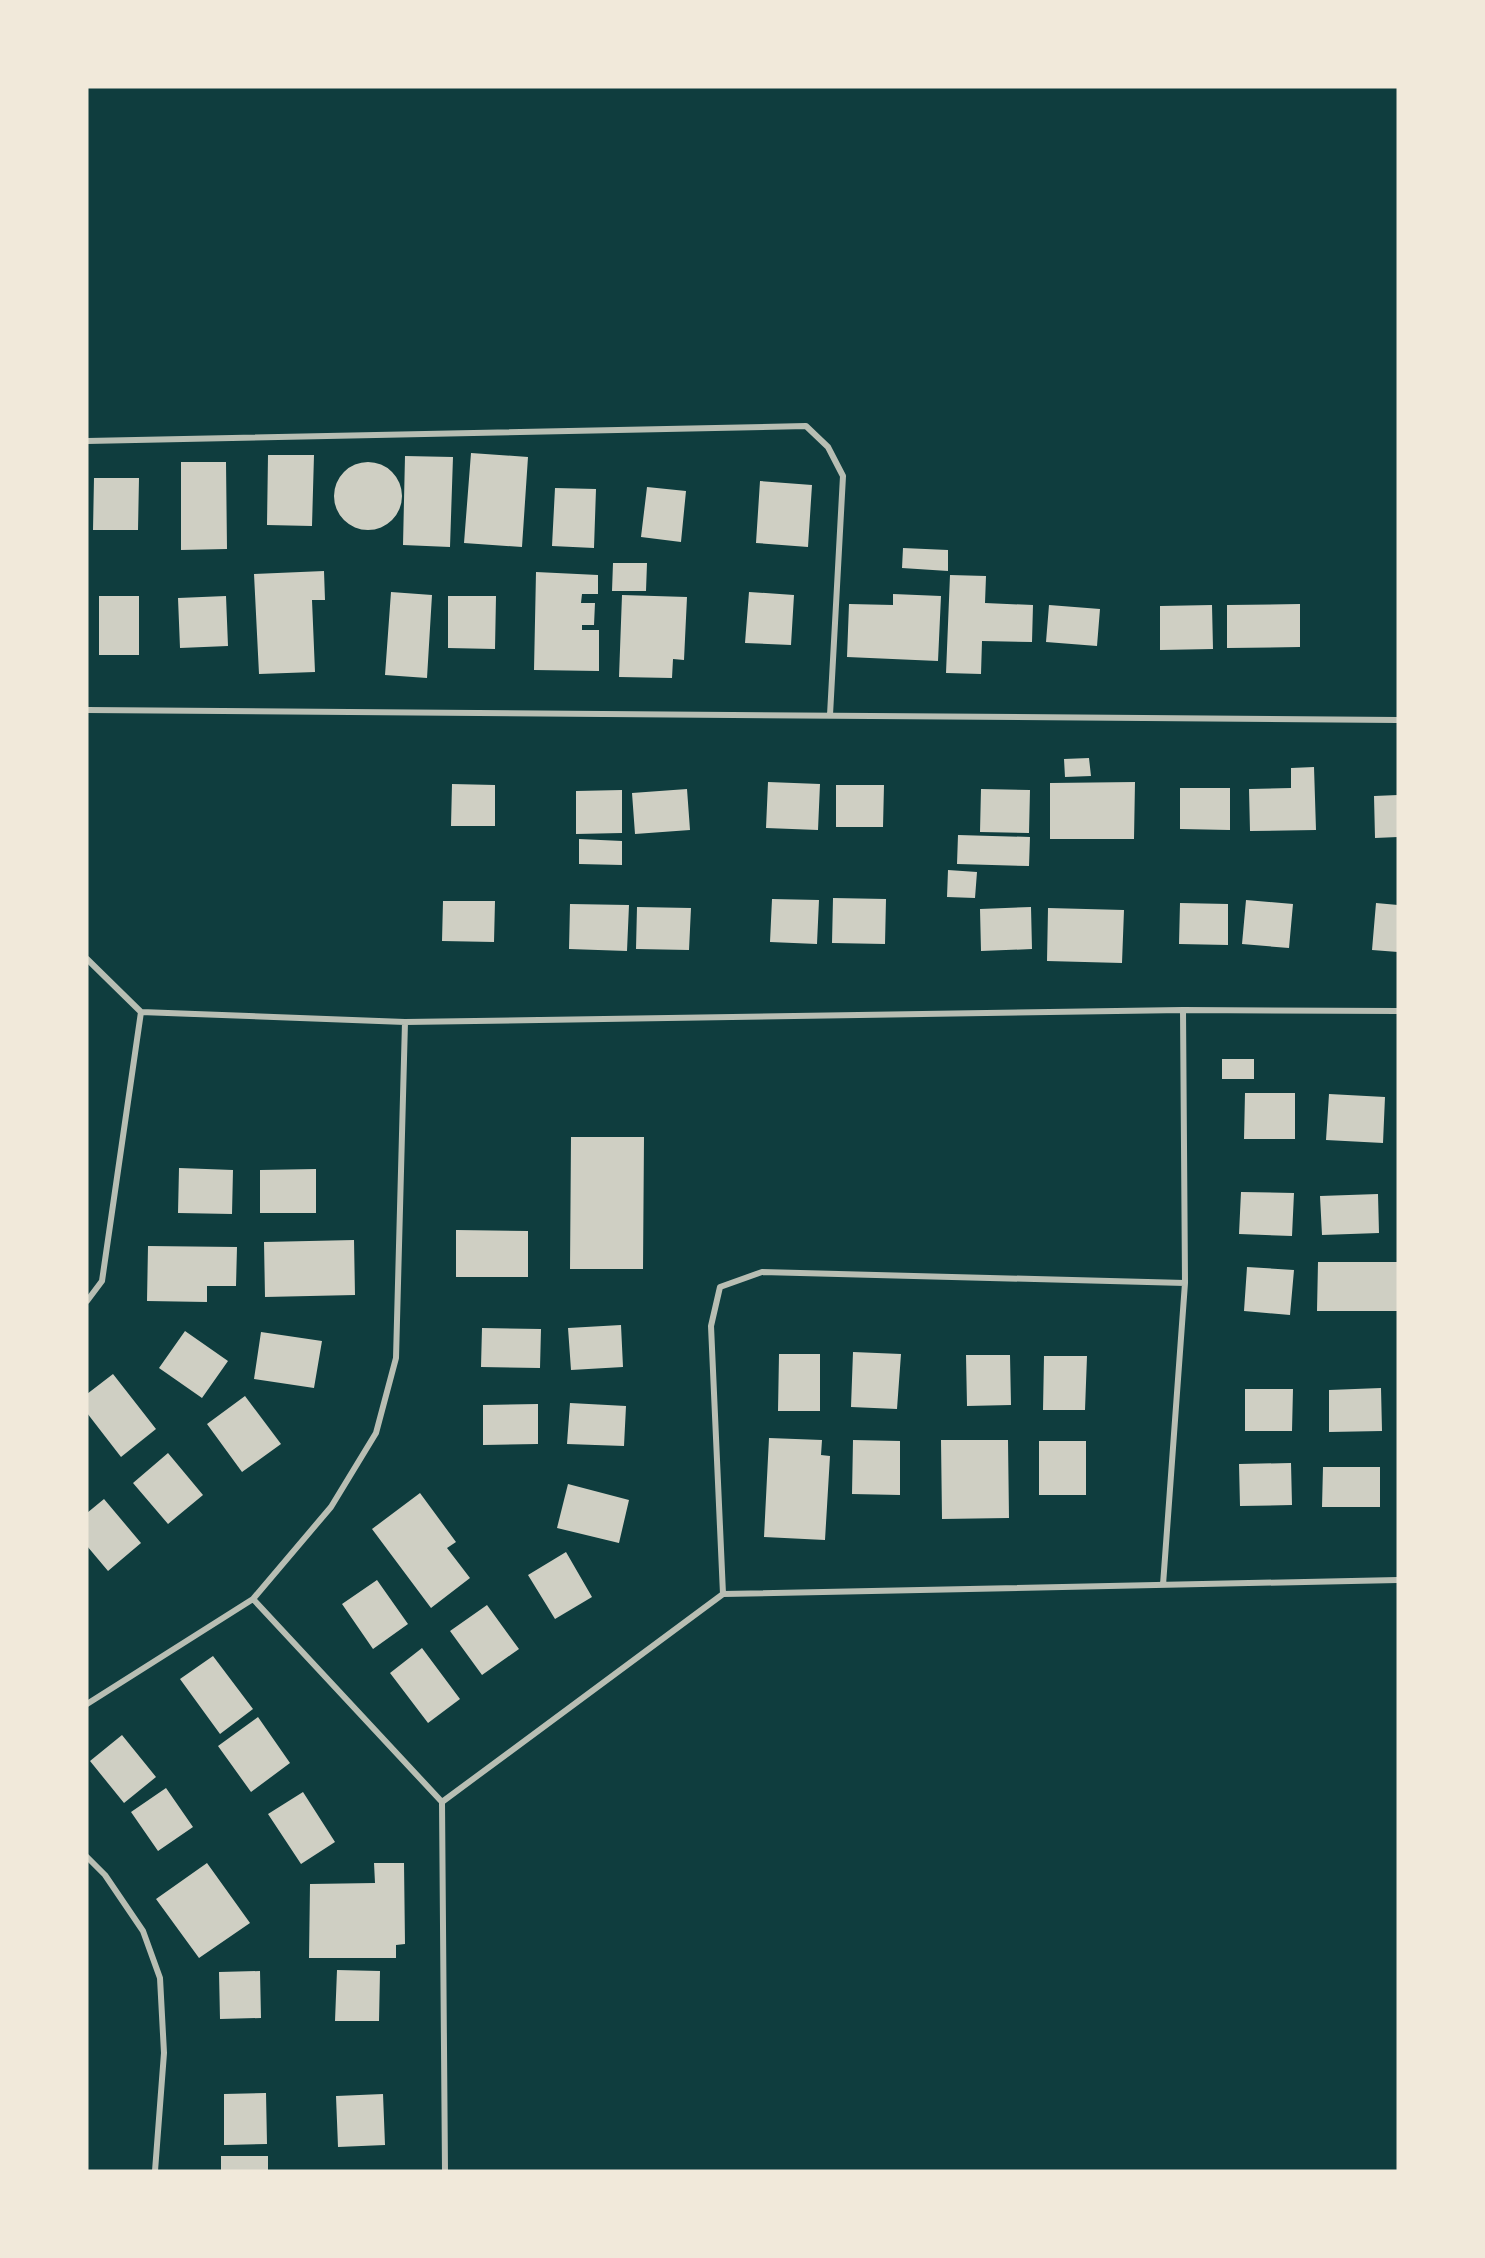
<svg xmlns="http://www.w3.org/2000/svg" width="1485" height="2258" font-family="'Golos Text',sans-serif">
	<rect width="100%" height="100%" fill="#0f3d3e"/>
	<!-- building -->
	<path fill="#cfcfc3" d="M 471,453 L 528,457 L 522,547 L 464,543 Z
		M 268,455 L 314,455 L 312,526 L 267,525 Z
		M 405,456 L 453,457 L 450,547 L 403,545 Z
		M 181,462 L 226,462 L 227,549 L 181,550 Z
		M334 496a34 34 0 1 1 68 0a34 34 0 1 1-68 0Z
		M 94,478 L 139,478 L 138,530 L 93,530 Z
		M 760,481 L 812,485 L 808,547 L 756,543 Z
		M 647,487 L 686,491 L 681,542 L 641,537 Z
		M 555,488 L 596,489 L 594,548 L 552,546 Z
		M 903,548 L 948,550 L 948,571 L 902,568 Z
		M 613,563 L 647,563 L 646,591 L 612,591 Z
		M 324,571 L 325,600 L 312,600 L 315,672 L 259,674 L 254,574 Z
		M 536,572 L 598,575 L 598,594 L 582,594 L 581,603 L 595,603 L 594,625 L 582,625 L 582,630 L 599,630 L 599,671 L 534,670 Z
		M 950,575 L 986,576 L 985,603 L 1033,605 L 1032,642 L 982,641 L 981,674 L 946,673 Z
		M 391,592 L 432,595 L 427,678 L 385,675 Z
		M 749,592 L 794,595 L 791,645 L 745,643 Z
		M 893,594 L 941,596 L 938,661 L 847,657 L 849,604 L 893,605 Z
		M 622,595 L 687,597 L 684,660 L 673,659 L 672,678 L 619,677 Z
		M 99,596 L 139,596 L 139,655 L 99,655 Z
		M 226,596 L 228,646 L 180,648 L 178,598 Z
		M 448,596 L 496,596 L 495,649 L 448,648 Z
		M 1300,604 L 1300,647 L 1227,648 L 1227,605 Z
		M 1049,605 L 1100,609 L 1097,646 L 1046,642 Z
		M 1212,605 L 1213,649 L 1160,650 L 1160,606 Z
		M 1089,758 L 1091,776 L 1065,777 L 1064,759 Z
		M 1314,767 L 1316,830 L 1250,831 L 1249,789 L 1291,788 L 1291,768 Z
		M 768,782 L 820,784 L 818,830 L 766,828 Z
		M 1135,782 L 1134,839 L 1050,839 L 1050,783 Z
		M 452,784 L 495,785 L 495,826 L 451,826 Z
		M 836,785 L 884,785 L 883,827 L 836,827 Z
		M 1180,788 L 1230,788 L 1230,830 L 1180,829 Z
		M 687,789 L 690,830 L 635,834 L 632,793 Z
		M 981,789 L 1030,790 L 1029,833 L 980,832 Z
		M 622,790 L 622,833 L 576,834 L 576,791 Z
		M 1398,795 L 1398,837 L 1375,838 L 1374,796 Z
		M 958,835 L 1030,837 L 1029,866 L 957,864 Z
		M 579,839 L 622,841 L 622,865 L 579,864 Z
		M 948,870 L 977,872 L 975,898 L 947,897 Z
		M 833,898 L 886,899 L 885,944 L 832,943 Z
		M 772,899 L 819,900 L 817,944 L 770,942 Z
		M 1246,900 L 1293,904 L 1289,948 L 1242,944 Z
		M 443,901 L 495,901 L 494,942 L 442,941 Z
		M 1180,903 L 1228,904 L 1228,945 L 1179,944 Z
		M 1376,903 L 1398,905 L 1398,952 L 1372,950 Z
		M 570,904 L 629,905 L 627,951 L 569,949 Z
		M 637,907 L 691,908 L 689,950 L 636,949 Z
		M 1031,907 L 1032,949 L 981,951 L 980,909 Z
		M 1048,908 L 1124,910 L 1122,963 L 1047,961 Z
		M 1222,1059 L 1254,1059 L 1254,1079 L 1222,1079 Z
		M 1245,1093 L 1295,1093 L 1295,1139 L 1244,1139 Z
		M 1329,1094 L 1385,1097 L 1383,1143 L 1326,1140 Z
		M 571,1137 L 644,1137 L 643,1269 L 570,1269 Z
		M 179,1168 L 233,1170 L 232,1214 L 178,1213 Z
		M 316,1169 L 316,1213 L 260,1213 L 260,1170 Z
		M 1241,1192 L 1294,1193 L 1292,1236 L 1239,1234 Z
		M 1378,1194 L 1379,1233 L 1322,1235 L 1320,1196 Z
		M 456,1230 L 528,1231 L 528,1277 L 456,1277 Z
		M 354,1240 L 355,1295 L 265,1297 L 264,1242 Z
		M 148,1246 L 237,1247 L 236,1286 L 207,1286 L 207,1302 L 147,1301 Z
		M 1318,1262 L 1398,1262 L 1398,1311 L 1317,1311 Z
		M 1247,1267 L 1294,1270 L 1290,1315 L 1244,1311 Z
		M 621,1325 L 623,1367 L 571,1370 L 568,1328 Z
		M 482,1328 L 541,1329 L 540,1368 L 481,1367 Z
		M 185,1331 L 228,1361 L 202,1398 L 159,1368 Z
		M 261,1332 L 322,1341 L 314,1388 L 254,1379 Z
		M 853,1352 L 901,1354 L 897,1409 L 851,1407 Z
		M 779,1354 L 820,1354 L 820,1411 L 778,1411 Z
		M 966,1355 L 1010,1355 L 1011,1405 L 967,1406 Z
		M 1044,1356 L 1087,1356 L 1085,1410 L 1043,1410 Z
		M 113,1374 L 156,1429 L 121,1457 L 87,1413 L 87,1394 Z
		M 1381,1388 L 1382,1431 L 1329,1432 L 1329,1390 Z
		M 1245,1389 L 1293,1389 L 1292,1431 L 1245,1431 Z
		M 245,1396 L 281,1444 L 242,1472 L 207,1424 Z
		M 570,1403 L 626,1406 L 624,1446 L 567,1444 Z
		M 538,1404 L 538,1444 L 483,1445 L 483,1405 Z
		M 769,1438 L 822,1440 L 821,1455 L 830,1456 L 825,1540 L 764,1537 Z
		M 853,1440 L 900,1441 L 900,1495 L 852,1494 Z
		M 941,1440 L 1008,1440 L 1009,1518 L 942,1519 Z
		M 1039,1441 L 1086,1441 L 1086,1495 L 1039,1495 Z
		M 168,1453 L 203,1495 L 168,1524 L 133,1483 Z
		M 1291,1463 L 1292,1505 L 1240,1506 L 1239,1464 Z
		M 1323,1467 L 1380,1467 L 1380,1507 L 1322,1507 Z
		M 568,1484 L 629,1500 L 619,1543 L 557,1528 Z
		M 420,1493 L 456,1542 L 447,1548 L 470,1578 L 431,1608 L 372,1529 Z
		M 104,1499 L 141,1543 L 108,1571 L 87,1546 L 87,1513 Z
		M 566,1552 L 592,1597 L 555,1619 L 528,1575 Z
		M 377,1580 L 408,1624 L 373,1649 L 342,1604 Z
		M 487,1605 L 519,1649 L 482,1675 L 450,1631 Z
		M 422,1648 L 460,1699 L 428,1723 L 390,1673 Z
		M 213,1656 L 253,1709 L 220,1734 L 180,1679 Z
		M 258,1717 L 290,1763 L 251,1792 L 218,1746 Z
		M 122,1735 L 156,1777 L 124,1803 L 90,1761 Z
		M 166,1788 L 193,1827 L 158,1851 L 131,1812 Z
		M 303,1792 L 335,1842 L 301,1864 L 268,1814 Z
		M 207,1863 L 250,1923 L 199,1958 L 156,1899 Z
		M 374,1863 L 404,1863 L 405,1944 L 396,1945 L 396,1958 L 309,1958 L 310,1884 L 375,1883 Z
		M 337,1970 L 380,1971 L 379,2021 L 335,2021 Z
		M 260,1971 L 261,2018 L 220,2019 L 219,1972 Z
		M 266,2093 L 267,2144 L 224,2145 L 224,2094 Z
		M 383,2094 L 385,2145 L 338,2147 L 336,2096 Z
		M 221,2156 L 268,2156 L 268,2171 L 221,2171 Z"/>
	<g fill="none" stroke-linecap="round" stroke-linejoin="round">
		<!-- minor -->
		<path stroke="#b8beb3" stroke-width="6" d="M 87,441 L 806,426 L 828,447 L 843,476 L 830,715
			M 87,710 L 1398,720
			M 87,959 L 141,1012
			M 87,1301 L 102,1281 L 141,1012 L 405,1022
			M 1163,1585 L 1185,1283 L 1183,1010
			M 723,1594 L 711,1326 L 720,1287 L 762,1272 L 1185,1283
			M 253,1599 L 442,1802
			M 87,1704 L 253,1599 L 331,1507 L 376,1433 L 396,1358 L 405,1022 L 1183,1010 L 1398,1011
			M 87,1857 L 105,1875 L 143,1931 L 160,1978 L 164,2053 L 155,2171
			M 445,2171 L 442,1802 L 723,1594 L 1398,1580"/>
	</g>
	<!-- border -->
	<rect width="1485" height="2258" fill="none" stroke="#f1e9da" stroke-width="177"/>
</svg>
